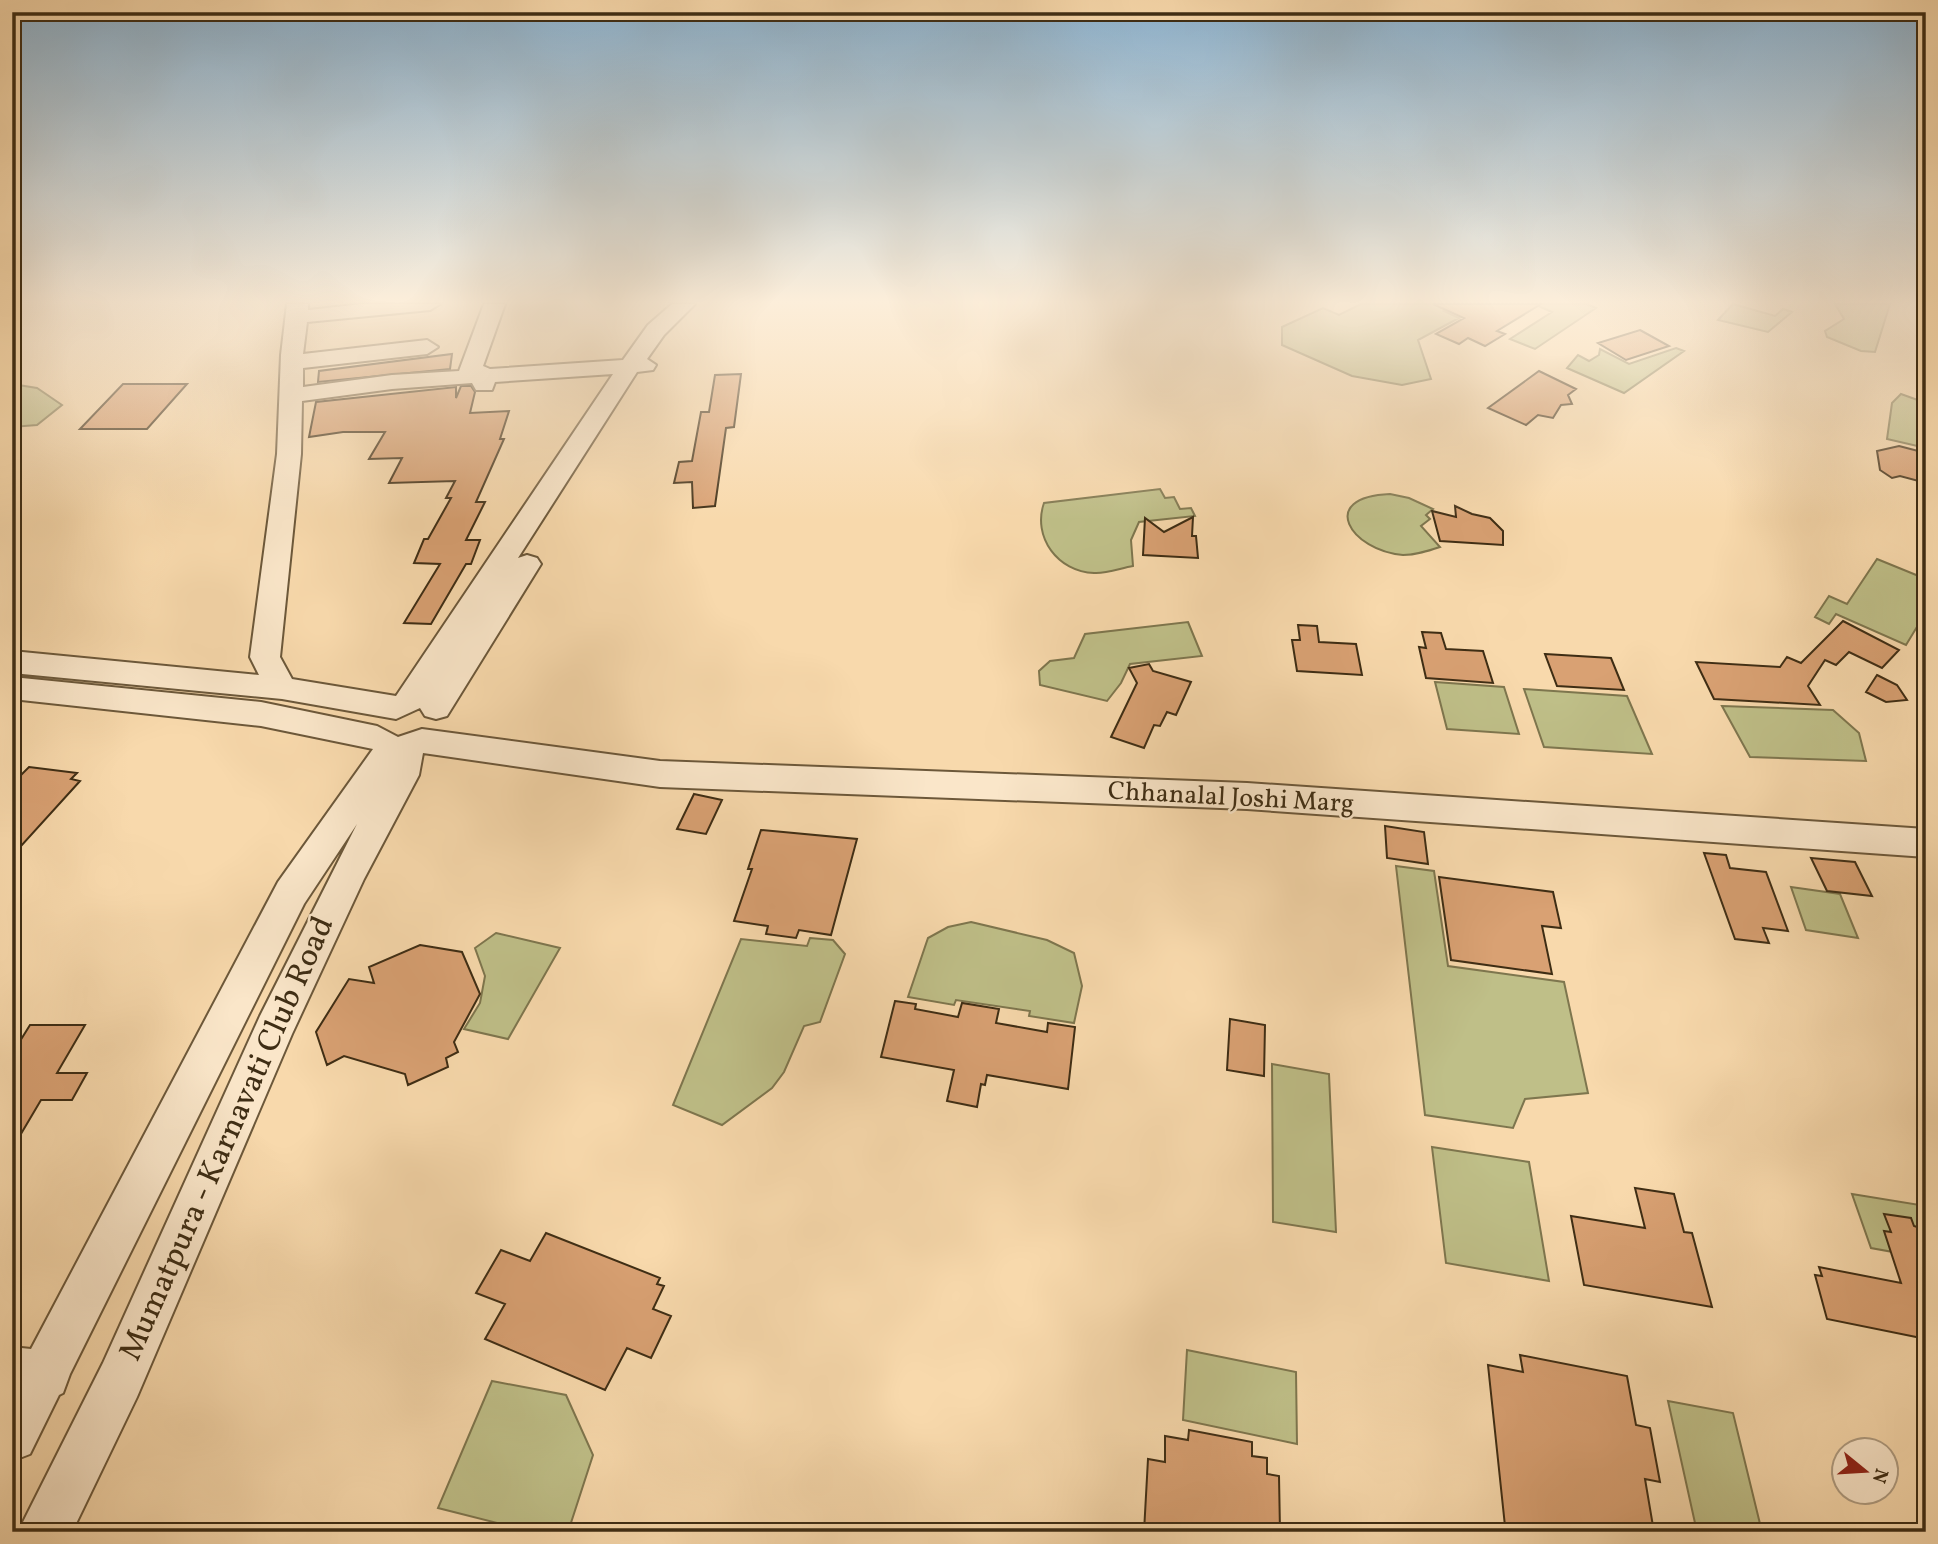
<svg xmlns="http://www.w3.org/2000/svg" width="1938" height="1544" font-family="Vollkorn,serif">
	<rect width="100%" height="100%" fill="#f8d9ac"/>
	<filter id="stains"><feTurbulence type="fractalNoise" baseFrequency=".00286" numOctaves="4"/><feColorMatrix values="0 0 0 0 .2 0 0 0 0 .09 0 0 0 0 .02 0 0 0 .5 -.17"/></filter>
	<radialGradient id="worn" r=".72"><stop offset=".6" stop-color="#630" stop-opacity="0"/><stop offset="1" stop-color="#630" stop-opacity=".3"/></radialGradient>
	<!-- green -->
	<path fill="#bfbf88" stroke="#7e764e" stroke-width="2" d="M 1361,304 L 1457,304 L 1444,311 L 1459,318 L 1418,340 L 1431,379 L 1402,385 L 1352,376 L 1282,345 L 1282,327 L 1323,308 L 1339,315 Z
		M 1534,304 L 1587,304 L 1596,308 L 1535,349 L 1510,339 L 1552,312 Z
		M 1733,304 L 1775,316 L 1783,309 L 1792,312 L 1768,332 L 1718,320 Z
		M 1835,304 L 1890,304 L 1875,352 L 1861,351 L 1827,337 L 1825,331 L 1844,319 Z
		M 1676,348 L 1684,351 L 1624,393 L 1567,368 L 1578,355 L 1589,361 L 1599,355 L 1600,349 L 1629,364 Z
		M 12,384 L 37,388 L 62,405 L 37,425 L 12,427 Z
		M 1901,394 L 1926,403 L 1926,448 L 1887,439 L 1892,403 Z
		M 1160,489 L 1165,498 L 1174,497 L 1180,509 L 1191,508 L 1195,516 L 1139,522 L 1131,540 L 1133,566 C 1121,568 1106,574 1094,573 C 1058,572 1032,537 1044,503 Z
		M 1390,494 L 1409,498 L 1433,509 L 1426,515 L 1430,519 L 1421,526 L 1440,547 C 1428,551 1416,555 1403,555 C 1351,551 1316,497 1390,494 Z
		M 1877,559 L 1926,579 L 1926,612 L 1906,645 L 1836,614 L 1829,624 L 1815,617 L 1829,596 L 1847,604 Z
		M 1188,622 L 1202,656 L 1130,664 L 1121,683 L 1107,701 L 1040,685 L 1039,671 L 1050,661 L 1074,658 L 1085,634 Z
		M 1435,682 L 1504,687 L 1519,734 L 1447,729 Z
		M 1524,689 L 1627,696 L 1652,754 L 1544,747 Z
		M 1722,706 L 1833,710 L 1859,733 L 1866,761 L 1750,757 Z
		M 1396,866 L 1434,871 L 1448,966 L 1564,982 L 1588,1093 L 1525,1099 L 1513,1128 L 1425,1115 Z
		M 1791,887 L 1840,894 L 1858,938 L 1806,930 Z
		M 971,922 L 1047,940 L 1074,953 L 1082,986 L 1074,1023 L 1029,1016 L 1030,1011 L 956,1000 L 954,1005 L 908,997 L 928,938 L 948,927 Z
		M 496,933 L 560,948 L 508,1039 L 464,1029 L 480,1003 L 485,976 L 475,948 Z
		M 810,938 L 833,940 L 845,954 L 820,1022 L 804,1026 L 784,1072 L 772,1088 L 722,1125 L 673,1105 L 741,939 L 807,946 Z
		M 1272,1064 L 1329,1074 L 1336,1232 L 1273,1222 Z
		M 1432,1147 L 1529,1162 L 1549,1281 L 1446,1263 Z
		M 1852,1194 L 1926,1206 L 1926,1258 L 1871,1248 Z
		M 1187,1350 L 1296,1372 L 1297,1444 L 1183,1420 Z
		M 492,1381 L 566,1395 L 593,1455 L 568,1532 L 533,1532 L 438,1508 Z
		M 1668,1401 L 1733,1413 L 1762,1532 L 1697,1532 Z"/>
	<!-- building -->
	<path fill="#d9a173" stroke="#3e2d14" stroke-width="2" d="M 1433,304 L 1541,304 L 1497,331 L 1505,334 L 1485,346 L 1468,338 L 1459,344 L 1436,334 L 1464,318 Z
		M 1640,330 L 1669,346 L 1626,360 L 1598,343 Z
		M 452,354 L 450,369 L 318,382 L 319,371 Z
		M 1539,371 L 1576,389 L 1568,395 L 1572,404 L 1561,405 L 1553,418 L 1538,415 L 1526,425 L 1488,408 Z
		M 741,374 L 734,427 L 726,428 L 715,506 L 693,508 L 692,482 L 674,483 L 679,462 L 692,461 L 701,412 L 709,412 L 715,375 Z
		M 123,384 L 187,384 L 147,429 L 80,429 Z
		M 461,386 L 471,386 L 475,392 L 470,413 L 509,411 L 500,439 L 504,439 L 476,502 L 485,502 L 466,540 L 480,540 L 471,564 L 466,564 L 431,624 L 404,623 L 440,564 L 414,563 L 424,539 L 428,539 L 451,498 L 446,498 L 455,481 L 389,483 L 402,458 L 369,459 L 385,432 L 343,432 L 309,437 L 316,402 L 456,387 L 456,398 Z
		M 1899,446 L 1926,453 L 1926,483 L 1900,476 L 1892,478 L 1880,470 L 1877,451 Z
		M 1455,506 L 1472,514 L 1490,518 L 1503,531 L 1503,545 L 1440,541 L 1432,511 L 1456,517 Z
		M 1193,517 L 1192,536 L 1196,536 L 1198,558 L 1143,555 L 1145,518 L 1164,532 Z
		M 1843,621 L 1899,650 L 1882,668 L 1849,652 L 1836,665 L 1825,660 L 1808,686 L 1820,705 L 1714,699 L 1696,662 L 1780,667 L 1787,657 L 1801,663 Z
		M 1298,625 L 1317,626 L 1319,642 L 1356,644 L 1362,675 L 1297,671 L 1292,640 L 1300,640 Z
		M 1422,632 L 1441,633 L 1446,649 L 1483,651 L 1493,683 L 1426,678 L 1419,647 L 1426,648 Z
		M 1545,654 L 1611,658 L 1624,690 L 1557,686 Z
		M 1149,664 L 1153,671 L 1191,682 L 1176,715 L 1167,712 L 1160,726 L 1154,725 L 1144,748 L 1111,737 L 1137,683 L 1129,668 Z
		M 1877,675 L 1897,685 L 1907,700 L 1886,702 L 1866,692 Z
		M 29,767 L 77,773 L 71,779 L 80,781 L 12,856 L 12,784 Z
		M 694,794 L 722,800 L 706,834 L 677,829 Z
		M 1385,826 L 1424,832 L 1428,864 L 1387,858 Z
		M 761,830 L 857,839 L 831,935 L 799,930 L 796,938 L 766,934 L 768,926 L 734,921 L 752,869 L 748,869 Z
		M 1704,853 L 1726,855 L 1730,868 L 1766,872 L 1788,931 L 1763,928 L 1769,943 L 1735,939 Z
		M 1811,858 L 1855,862 L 1872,896 L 1827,891 Z
		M 1439,877 L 1553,892 L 1561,928 L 1542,926 L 1552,974 L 1451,960 Z
		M 420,945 L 462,952 L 480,994 L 454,1042 L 458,1052 L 446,1058 L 448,1067 L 408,1085 L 405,1074 L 344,1056 L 327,1065 L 316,1032 L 349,979 L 374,983 L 369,967 Z
		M 895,1001 L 916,1004 L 915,1009 L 958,1017 L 962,1003 L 999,1009 L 996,1023 L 1047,1032 L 1048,1023 L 1075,1027 L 1068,1089 L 987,1075 L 985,1085 L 981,1084 L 977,1107 L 947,1101 L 954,1070 L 881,1057 Z
		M 1230,1019 L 1265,1025 L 1264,1076 L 1227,1070 Z
		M 30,1025 L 85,1025 L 57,1073 L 87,1073 L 72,1100 L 41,1100 L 12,1149 L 12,1054 Z
		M 1635,1188 L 1674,1194 L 1684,1232 L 1692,1233 L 1712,1307 L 1584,1285 L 1571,1216 L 1645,1228 Z
		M 1884,1214 L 1911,1218 L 1914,1226 L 1920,1228 L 1926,1243 L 1926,1339 L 1827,1319 L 1815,1275 L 1822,1276 L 1819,1267 L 1901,1283 L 1884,1231 L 1891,1232 Z
		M 546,1233 L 660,1278 L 657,1284 L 664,1286 L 653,1309 L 671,1316 L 651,1358 L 627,1348 L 605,1390 L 485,1339 L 505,1304 L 476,1293 L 501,1250 L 530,1261 Z
		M 1520,1355 L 1627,1376 L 1636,1425 L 1650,1428 L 1660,1482 L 1645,1479 L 1654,1532 L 1614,1532 L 1579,1524 L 1580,1532 L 1530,1532 L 1505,1526 L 1488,1365 L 1523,1372 Z
		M 1189,1430 L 1252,1442 L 1252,1456 L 1267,1458 L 1267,1474 L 1279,1476 L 1280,1532 L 1144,1532 L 1148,1459 L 1165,1462 L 1165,1436 L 1188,1440 Z"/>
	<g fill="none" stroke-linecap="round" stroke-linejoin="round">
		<!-- minor casing -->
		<g stroke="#6c583a" stroke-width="4">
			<path id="minor" d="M 287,304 L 308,304 L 308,310 L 363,304 L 440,304 L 430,310 L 307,322 L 303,354 L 427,340 L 438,347 L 427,354 L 303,368 L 303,387 L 392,375 L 459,371 L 484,304 L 505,304 L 483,366 L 490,369 L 623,360 L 648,325 L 672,304 L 695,304 L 664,335 L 647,359 L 656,365 L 653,370 L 637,372 L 518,558 L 527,555 L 537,558 L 541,564 L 447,716 L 436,719 L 425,716 L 420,708 L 396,719 L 282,699 L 12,673 L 12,651 L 259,675 L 250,657 L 277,454 L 281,355 ZM 613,374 L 396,696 L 292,679 L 280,657 L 301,454 L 302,401 L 392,389 L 472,383 L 476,390 L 492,390 L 495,382 Z
				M 12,677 L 261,702 L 377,726 L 398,737 L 422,729 L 660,761 L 1247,783 L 1926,829 L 1926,857 L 1247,809 L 660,787 L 423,753 L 419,775 L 364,879 L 292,1034 L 137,1397 L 72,1532 L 18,1532 L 103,1363 L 260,1016 L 357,824 L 304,904 L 70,1374 L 63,1393 L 59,1395 L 30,1454 L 12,1461 L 12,1347 L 31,1349 L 278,882 L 373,749 L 261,726 L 12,699 Z"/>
		</g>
		<!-- minor -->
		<use href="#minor" fill="#fae6c9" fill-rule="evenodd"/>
	</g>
	<!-- sky -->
	<linearGradient id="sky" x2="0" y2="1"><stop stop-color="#8cb5d4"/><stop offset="0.58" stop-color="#fceeda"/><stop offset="1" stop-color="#fceeda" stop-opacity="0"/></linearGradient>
	<rect width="1938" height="520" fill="url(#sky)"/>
	<g text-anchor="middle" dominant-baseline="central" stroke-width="5" stroke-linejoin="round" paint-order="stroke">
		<!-- street labels -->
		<g font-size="26" fill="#3e2d14" stroke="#fae6c9">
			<text transform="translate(1231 798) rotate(3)">Chhanalal Joshi Marg</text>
		</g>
		<!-- near-street labels -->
		<g font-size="32" fill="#3e2d14" stroke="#fae6c9">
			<text transform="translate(228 1139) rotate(-66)">Mumatpura - Karnavati Club Road</text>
		</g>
	</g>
	<!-- margin -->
	<rect width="1938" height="1544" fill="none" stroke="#f8d9ac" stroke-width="42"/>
	<rect x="14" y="14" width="1910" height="1516" fill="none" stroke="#3e2d14" stroke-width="3.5"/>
	<rect x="21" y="21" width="1896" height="1502" fill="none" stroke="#3e2d14" stroke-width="2"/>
	<!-- north arrow -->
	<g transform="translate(1865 1471) rotate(108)"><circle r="33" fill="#fae6c9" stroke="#af9c81" stroke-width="2"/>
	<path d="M0-5L12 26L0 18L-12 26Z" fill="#8f2418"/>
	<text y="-10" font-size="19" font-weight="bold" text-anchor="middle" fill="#3e2d14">N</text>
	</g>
	<rect width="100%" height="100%" filter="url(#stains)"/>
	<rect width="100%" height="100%" fill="url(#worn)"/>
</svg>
